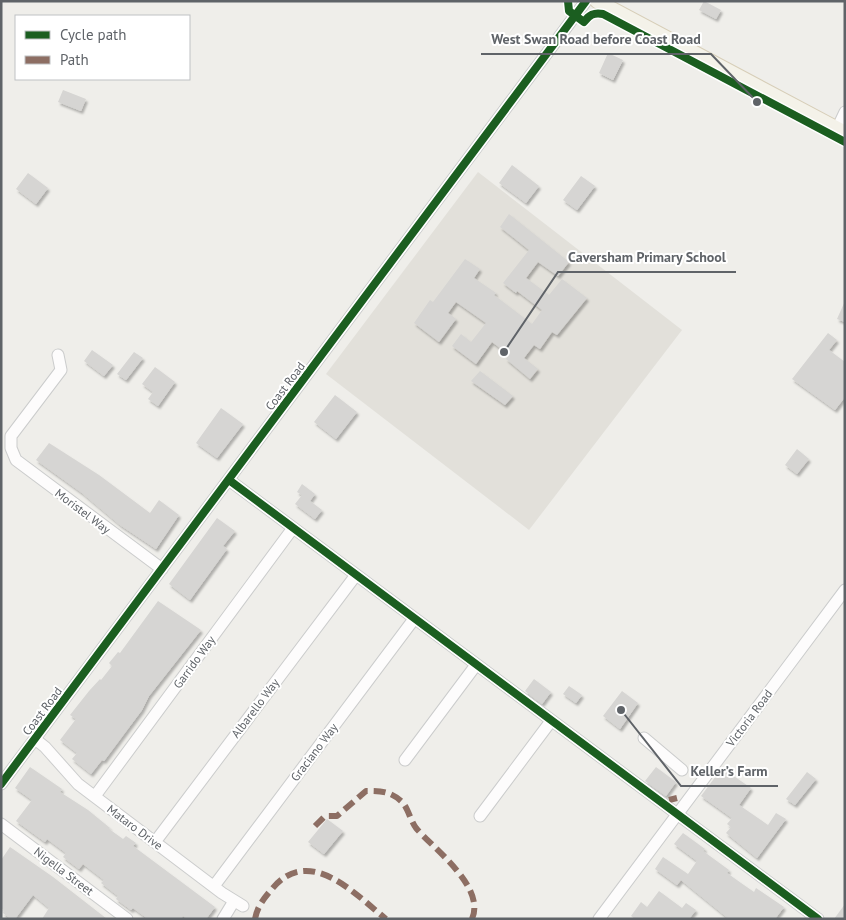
<svg xmlns="http://www.w3.org/2000/svg" width="846" height="920" font-family="'PT Sans',sans-serif">
	<defs>
		<filter id="shadow"><feDropShadow dx="2" dy="3" stdDeviation="1" flood-color="#0004"/></filter>
	</defs>
	<rect width="100%" height="100%" fill="#efeeea"/>
	<!-- education -->
	<path fill="#e2e0da" d="M 478,172 L 682,330 L 529,530 L 326,374 Z"/>
	<!-- building -->
	<path fill="#d6d5d3" filter="url(#shadow)" d="M 704,1 L 721,10 L 716,19 L 699,10 Z
		M 608,53 L 623,60 L 613,80 L 599,73 Z
		M 63,90 L 86,99 L 81,111 L 58,102 Z
		M 512,165 L 539,186 L 526,203 L 499,183 Z
		M 28,173 L 48,188 L 36,204 L 16,189 Z
		M 581,176 L 595,186 L 577,210 L 563,200 Z
		M 509,214 L 569,262 L 558,276 L 538,262 L 526,278 L 549,295 L 562,279 L 587,298 L 557,335 L 552,332 L 540,349 L 534,345 L 524,358 L 538,369 L 530,379 L 506,359 L 509,355 L 492,342 L 476,364 L 452,346 L 461,334 L 471,342 L 486,323 L 456,302 L 448,313 L 456,319 L 439,342 L 414,323 L 430,300 L 433,302 L 465,259 L 480,269 L 474,278 L 496,293 L 494,295 L 532,324 L 542,310 L 517,291 L 516,293 L 503,283 L 529,250 L 500,227 Z
		M 845,301 L 845,322 L 837,319 Z
		M 828,333 L 837,340 L 829,350 L 845,362 L 845,397 L 835,410 L 792,379 Z
		M 92,350 L 113,365 L 104,376 L 84,361 Z
		M 134,352 L 143,358 L 126,380 L 117,374 Z
		M 155,367 L 175,382 L 158,406 L 148,399 L 153,392 L 142,384 Z
		M 480,371 L 513,396 L 505,405 L 471,381 Z
		M 335,395 L 357,412 L 336,439 L 314,422 Z
		M 221,408 L 243,424 L 217,458 L 196,443 Z
		M 49,443 L 99,475 L 150,513 L 159,500 L 179,515 L 156,549 L 120,525 L 82,493 L 36,460 Z
		M 797,449 L 809,459 L 797,474 L 785,465 Z
		M 302,484 L 315,494 L 310,501 L 322,510 L 315,519 L 295,504 L 302,495 L 297,492 Z
		M 217,518 L 235,531 L 223,546 L 227,549 L 190,600 L 169,584 Z
		M 158,601 L 201,630 L 149,696 L 142,710 L 104,761 L 102,760 L 91,774 L 72,759 L 77,753 L 60,740 L 76,719 L 70,715 L 89,691 L 100,679 L 101,680 L 112,666 L 109,663 L 118,652 L 120,653 Z
		M 534,679 L 551,692 L 542,704 L 525,691 Z
		M 569,686 L 582,695 L 576,703 L 563,694 Z
		M 622,691 L 638,703 L 620,729 L 603,716 Z
		M 30,767 L 62,789 L 60,792 L 88,810 L 110,828 L 109,829 L 123,839 L 126,836 L 136,843 L 133,846 L 215,907 L 206,919 L 187,919 L 183,916 L 181,919 L 148,919 L 133,908 L 131,910 L 116,899 L 118,896 L 101,883 L 104,880 L 83,864 L 79,869 L 63,857 L 66,853 L 47,839 L 45,842 L 16,821 L 32,800 L 15,788 Z
		M 656,767 L 676,782 L 666,796 L 645,781 Z
		M 722,768 L 751,788 L 739,805 L 768,825 L 776,813 L 786,819 L 757,858 L 726,833 L 731,827 L 727,824 L 732,818 L 701,796 Z
		M 807,772 L 816,779 L 795,805 L 786,799 Z
		M 327,819 L 343,831 L 324,854 L 308,842 Z
		M 683,833 L 705,849 L 703,851 L 729,870 L 727,873 L 741,883 L 754,892 L 756,888 L 784,907 L 775,919 L 729,919 L 681,880 L 677,885 L 655,869 L 663,857 L 688,874 L 697,861 L 674,844 Z
		M 10,847 L 53,877 L 107,919 L 42,919 L 49,908 L 33,895 L 15,919 L 11,919 L 3,913 L 4,910 L 1,908 L 1,860 Z
		M 659,891 L 682,908 L 686,903 L 696,910 L 689,919 L 635,919 L 631,916 L 641,902 L 647,907 Z
		M 845,904 L 845,919 L 834,919 Z"/>
	<g fill="none" stroke-linecap="round" stroke-linejoin="round">
		<!-- minor casing -->
		<g stroke="#cbcccc" stroke-width="13">
			<path id="minor" d="M 837,129 L 845,112
				M 58,355 L 61,370 L 11,436 L 11,448 L 16,460 L 162,569
				M 229,480 L 818,919
				M 644,738 L 682,770
				M 35,739 L 45,747 L 78,784 L 222,893 L 243,906
				M 405,760 L 476,665
				M 1,784 L 586,1
				M 95,796 L 293,528
				M 480,816 L 551,721
				M 1,824 L 127,919
				M 155,842 L 356,575
				M 214,886 L 414,619
				M 223,919 L 234,901
				M 599,919 L 845,590"/>
		</g>
		<!-- major casing -->
		<g stroke="#d7ceb8" stroke-width="16">
			<path id="major" d="M 597,1 L 845,133"/>
		</g>
		<!-- minor -->
		<use href="#minor" stroke="#fdfcfc" stroke-width="11"/>
		<!-- major -->
		<use href="#major" stroke="#f4f2e9" stroke-width="14"/>
		<!-- quiet -->
		<path stroke="#8d6e63" stroke-width="6" stroke-dasharray="12 6" stroke-linecap="butt" d="M 669,800 L 677,798
			M 315,826 L 325,816 L 337,816 L 366,791 C 380,791 390,791 401,801 C 408,807 410,820 416,828 C 434,849 486,887 472,919
			M 255,919 C 257,907 264,898 272,889 C 309,844 355,894 386,919"/>
		<!-- cycleway casing -->
		<g stroke="#fff" stroke-width="11">
			<path id="cycleway" d="M 568,1 L 569,11 L 584,22 C 589,15 594,12 603,14 L 845,142
				M 229,480 L 818,919
				M 1,784 L 586,1"/>
		</g>
		<!-- cycleway -->
		<use href="#cycleway" stroke="#1b5e20" stroke-width="8"/>
	</g>
	<g text-anchor="middle" dominant-baseline="central" stroke-width="4" stroke-linejoin="round" paint-order="stroke">
		<!-- street labels -->
		<g font-size="12" fill="#5f6368" stroke="#fff">
			<text transform="translate(285 386) rotate(-53)">Coast Road</text>
			<text transform="translate(83 511) rotate(37)">Moristel Way</text>
			<text transform="translate(194 662) rotate(-54)">Garrido Way</text>
			<text transform="translate(255 708) rotate(-53)">Albarello Way</text>
			<text transform="translate(42 711) rotate(-53)">Coast Road</text>
			<text transform="translate(749 718) rotate(-53)">Victoria Road</text>
			<text transform="translate(314 752) rotate(-53)">Graciano Way</text>
			<text transform="translate(135 827) rotate(37)">Mataro Drive</text>
			<text transform="translate(64 871) rotate(37)">Nigella Street</text>
		</g>
	</g>
	<!-- callouts -->
	<path fill="none" stroke="#5f6368" stroke-width="2" d="M757 102L711 54H481M504 352L558 272H736M621 710L681 786H778"/>
	<g fill="#5f6368" stroke="#fff" stroke-width="2">
		<circle cx="757" cy="102" r="5"/>
		<circle cx="504" cy="352" r="5"/>
		<circle cx="621" cy="710" r="5"/>
	</g>
	<g font-size="14" text-anchor="middle" font-weight="bold" fill="#5f6368" stroke="#fff" stroke-width="4" stroke-linejoin="round" paint-order="stroke">
		<text x="596" y="44">West Swan Road before Coast Road</text>
		<text x="647" y="262">Caversham Primary School</text>
		<text x="729" y="776">Keller’s Farm</text>
	</g>
	<!-- border -->
	<rect width="846" height="920" fill="none" stroke="#5f6368" stroke-width="5"/>
	<!-- legend -->
	<rect x="15" y="15" width="175" height="65" fill="#ffffff" stroke="#bfc1c3"/>
	<rect x="25" y="31" width="25" height="8" fill="#1b5e20" stroke="#bfc1c3"/>
	<text x="60" y="40" font-size="15" fill="#5f6368">Cycle path</text>
	<rect x="25" y="56" width="25" height="8" fill="#8d6e63" stroke="#bfc1c3"/>
	<text x="60" y="65" font-size="15" fill="#5f6368">Path</text>
</svg>
